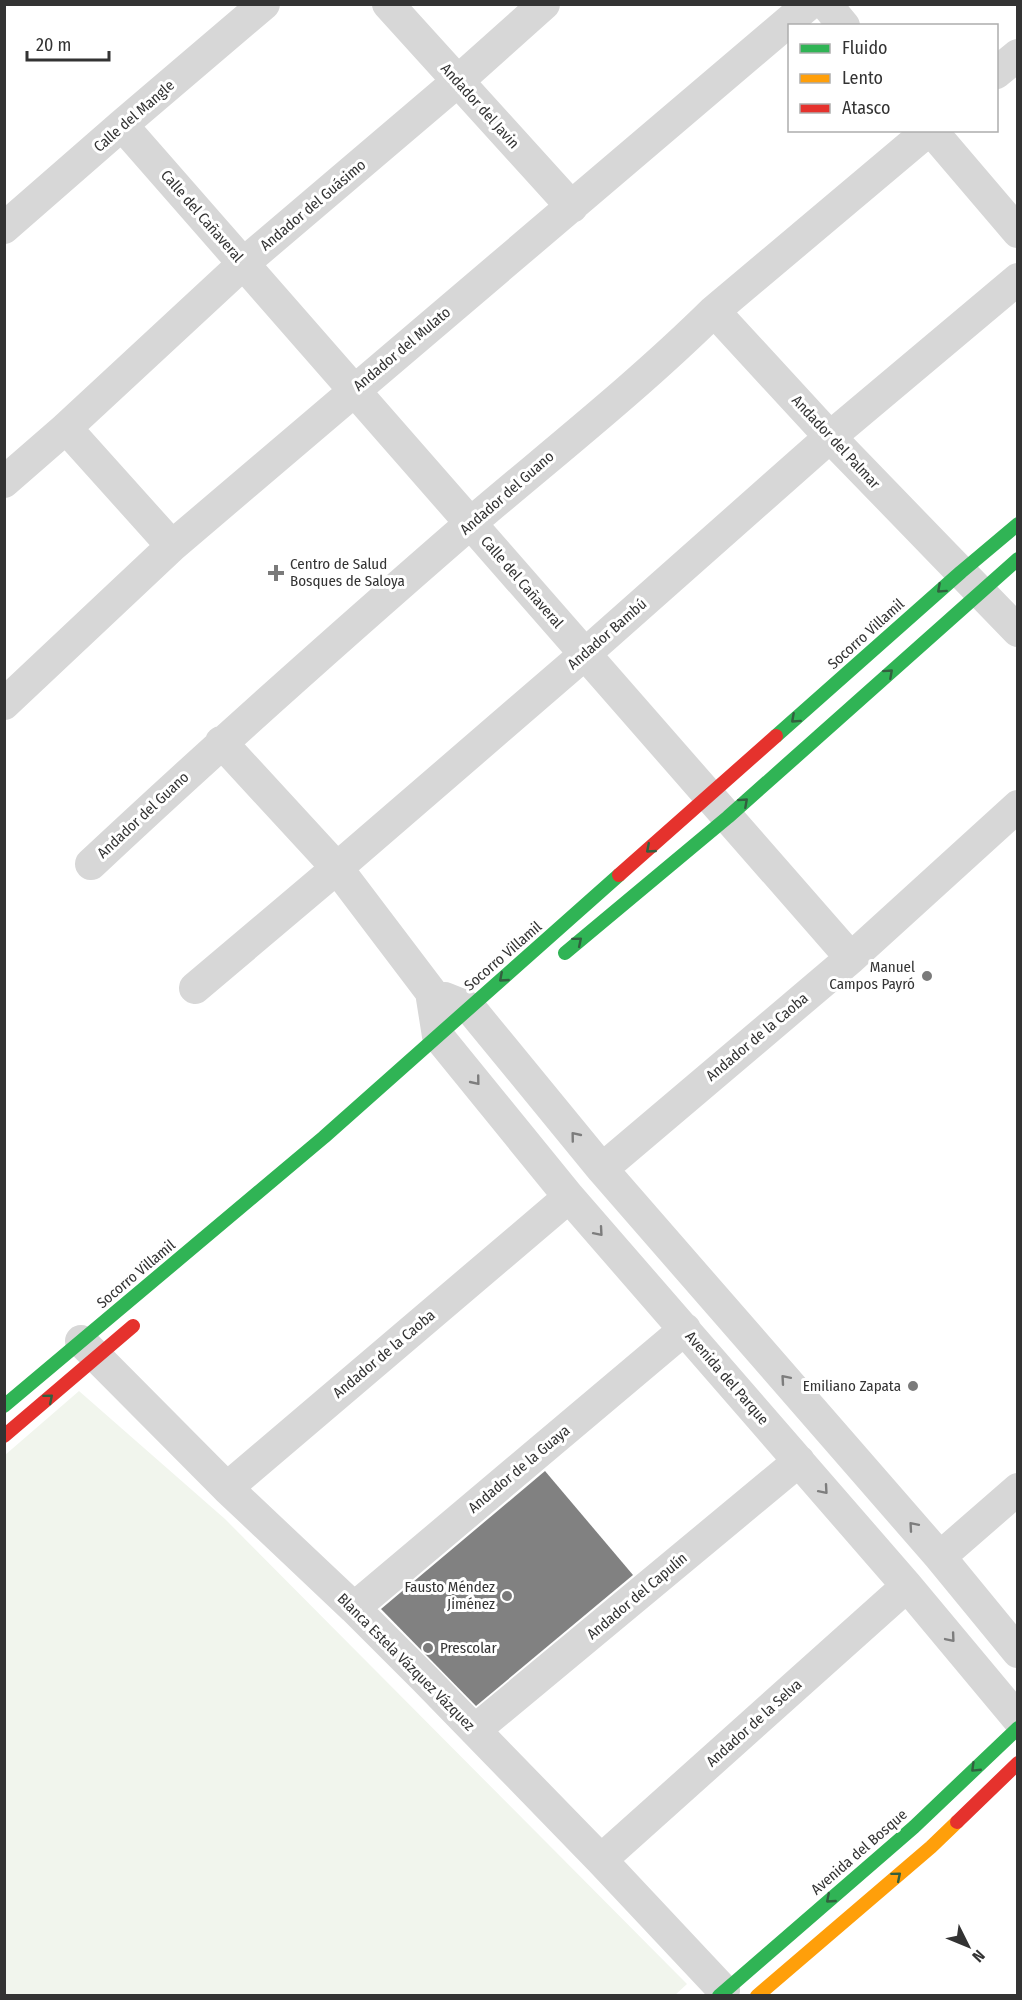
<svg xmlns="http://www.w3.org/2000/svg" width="1022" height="2000" font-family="'Fira Sans Condensed',sans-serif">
	<rect width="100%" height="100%" fill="#fff"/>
	<!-- green -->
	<path fill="#f1f5ed" d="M 79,1391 L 225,1519 L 687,1984 L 674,1996 L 5,1995 L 5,1455 Z"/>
	<!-- building -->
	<path fill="#818181" d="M 545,1471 L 633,1575 L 476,1706 L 381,1609 Z"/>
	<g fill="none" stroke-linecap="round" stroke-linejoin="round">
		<!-- street -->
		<path stroke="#d7d7d7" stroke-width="32" d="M 388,4 L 572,207
			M 826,4 L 844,26
			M 996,73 L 1018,55
			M 122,125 L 851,958
			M 931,130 L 1018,232
			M 4,228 L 122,125 L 264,4
			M 714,311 L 830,437 L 1018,631
			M 66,428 L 172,546
			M 4,482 L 66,428 L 244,263 L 458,81 L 544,4
			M 4,704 L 172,546 L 809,4
			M 221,742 L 337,868 L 431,992 L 438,1036 L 569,1197 L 907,1586 L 1018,1719
			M 91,864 C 216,747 343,634 472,522 C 553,453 638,386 714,311 L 929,130
			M 195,988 L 337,868 L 585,654 L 830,437 L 1018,279
			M 445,998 L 470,1008 L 602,1169 L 940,1557 L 1018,1652
			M 602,1169 L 851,958 L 1018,806
			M 81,1341 L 227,1488 L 354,1608 L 425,1679 L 601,1860 L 724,1991
			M 227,1488 L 569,1197
			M 940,1557 L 1018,1489
			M 354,1608 L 685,1329
			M 475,1730 L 799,1461
			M 601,1860 L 907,1586"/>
		<!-- fast -->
		<path stroke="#30b455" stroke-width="14" d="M 776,736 L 961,572 L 1018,524
			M 565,953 L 728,817 L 1018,559
			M 4,1406 L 324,1137 L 619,875
			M 719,1996 L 914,1827 L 1018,1728"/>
		<!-- slow -->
		<path stroke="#ff9f0a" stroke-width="14" d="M 757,1996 L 931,1847 L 957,1822"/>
		<!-- jam -->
		<path stroke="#e5322d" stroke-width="14" d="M 619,875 L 776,736
			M 4,1436 L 133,1326
			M 957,1822 L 1018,1763"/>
	</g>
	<!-- one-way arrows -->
	<defs><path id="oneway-chevron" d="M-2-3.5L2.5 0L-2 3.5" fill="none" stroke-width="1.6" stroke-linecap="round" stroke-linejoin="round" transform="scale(1.5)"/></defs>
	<g stroke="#32603f">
		<use href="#oneway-chevron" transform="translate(941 589) rotate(138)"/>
		<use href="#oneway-chevron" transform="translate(889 673) rotate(-42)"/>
		<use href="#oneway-chevron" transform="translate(795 719) rotate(138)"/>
		<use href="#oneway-chevron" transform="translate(744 802) rotate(-42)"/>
		<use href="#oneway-chevron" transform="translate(650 849) rotate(139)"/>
		<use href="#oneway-chevron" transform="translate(578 941) rotate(-40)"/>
		<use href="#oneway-chevron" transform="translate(503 978) rotate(139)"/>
		<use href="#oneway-chevron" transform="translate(49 1398) rotate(-40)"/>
		<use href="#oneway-chevron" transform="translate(975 1768) rotate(136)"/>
		<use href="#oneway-chevron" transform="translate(897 1876) rotate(-40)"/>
		<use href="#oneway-chevron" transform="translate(830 1899) rotate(139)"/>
	</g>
	<g stroke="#7d7d7d">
		<use href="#oneway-chevron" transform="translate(476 1081) rotate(51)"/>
		<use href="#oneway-chevron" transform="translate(575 1136) rotate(-129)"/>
		<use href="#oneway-chevron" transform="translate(599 1232) rotate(49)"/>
		<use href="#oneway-chevron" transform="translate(785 1379) rotate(-131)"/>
		<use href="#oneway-chevron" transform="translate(824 1490) rotate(49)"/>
		<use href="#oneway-chevron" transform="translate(913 1526) rotate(-131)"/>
		<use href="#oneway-chevron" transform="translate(951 1638) rotate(50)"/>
	</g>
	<!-- markers -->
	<g fill="#7a7a7a" stroke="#fff" stroke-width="2">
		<path d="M273 564h6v6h6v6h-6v6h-6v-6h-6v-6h6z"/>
		<circle cx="927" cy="976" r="6"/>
		<circle cx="913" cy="1386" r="6"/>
		<circle cx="507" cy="1596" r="6"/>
		<circle cx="428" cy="1648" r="6"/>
	</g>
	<g text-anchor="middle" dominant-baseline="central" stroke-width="6" stroke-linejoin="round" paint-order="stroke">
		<!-- street labels -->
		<g font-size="15" fill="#333" stroke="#fff">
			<text transform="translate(480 106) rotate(48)">Andador del Javin</text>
			<text transform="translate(134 116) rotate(-41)">Calle del Mangle</text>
			<text transform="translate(313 205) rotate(-40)">Andador del Guásimo</text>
			<text transform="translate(202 216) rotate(49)">Calle del Cañaveral</text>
			<text transform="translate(402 349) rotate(-40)">Andador del Mulato</text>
			<text transform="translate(836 442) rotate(47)">Andador del Palmar</text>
			<text transform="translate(507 493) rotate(-41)">Andador del Guano</text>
			<text transform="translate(522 582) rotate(49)">Calle del Cañaveral</text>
			<text transform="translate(607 634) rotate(-41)">Andador Bambú</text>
			<text transform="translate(866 634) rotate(-42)">Socorro Villamil</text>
			<text transform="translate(143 815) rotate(-43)">Andador del Guano</text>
			<text transform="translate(503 956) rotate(-41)">Socorro Villamil</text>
			<text transform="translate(757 1037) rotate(-40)">Andador de la Caoba</text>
			<text transform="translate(136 1274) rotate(-40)">Socorro Villamil</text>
			<text transform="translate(384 1354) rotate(-40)">Andador de la Caoba</text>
			<text transform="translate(727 1378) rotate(49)">Avenida del Parque</text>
			<text transform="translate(519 1469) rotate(-40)">Andador de la Guaya</text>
			<text transform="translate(637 1596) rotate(-40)">Andador del Capulín</text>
			<text transform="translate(406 1662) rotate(45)">Blanca Estela Vázquez Vázquez</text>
			<text transform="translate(754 1723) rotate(-42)">Andador de la Selva</text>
			<text transform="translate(859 1852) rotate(-41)">Avenida del Bosque</text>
		</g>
		<!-- poi labels -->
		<g font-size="15" fill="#333" stroke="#fff" text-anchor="end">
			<text x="290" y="564" text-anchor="start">Centro de Salud<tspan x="290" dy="17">Bosques de Saloya</tspan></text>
			<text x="915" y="967">Manuel<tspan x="915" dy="17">Campos Payró</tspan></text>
			<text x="901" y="1386">Emiliano Zapata</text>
			<text x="495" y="1587">Fausto Méndez<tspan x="495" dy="17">Jiménez</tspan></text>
			<text x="440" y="1648" text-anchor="start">Prescolar</text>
		</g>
	</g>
	<!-- border -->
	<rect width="1022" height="2000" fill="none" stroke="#333333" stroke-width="12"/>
	<!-- legend -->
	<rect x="788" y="24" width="210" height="108" fill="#ffffff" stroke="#adadad" stroke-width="1.5"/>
	<rect x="800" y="44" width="30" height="9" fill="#30b455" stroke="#adadad" stroke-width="1.5"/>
	<text x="842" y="54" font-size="18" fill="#333333">Fluido</text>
	<rect x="800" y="74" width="30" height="9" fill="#ff9f0a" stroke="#adadad" stroke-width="1.5"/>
	<text x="842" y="84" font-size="18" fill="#333333">Lento</text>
	<rect x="800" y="104" width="30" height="9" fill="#e5322d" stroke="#adadad" stroke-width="1.5"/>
	<text x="842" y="114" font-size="18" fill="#333333">Atasco</text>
	<!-- north arrow -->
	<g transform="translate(968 1946) rotate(133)" stroke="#ffffff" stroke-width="4.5" paint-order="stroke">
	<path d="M0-4.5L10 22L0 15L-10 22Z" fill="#333333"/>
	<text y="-9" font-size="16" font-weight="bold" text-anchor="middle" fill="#333333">N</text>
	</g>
	<!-- scale -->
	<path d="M27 51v9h82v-9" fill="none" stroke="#333333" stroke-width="3"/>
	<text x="36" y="51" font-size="18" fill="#333333" stroke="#ffffff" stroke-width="4.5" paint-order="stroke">20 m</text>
</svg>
